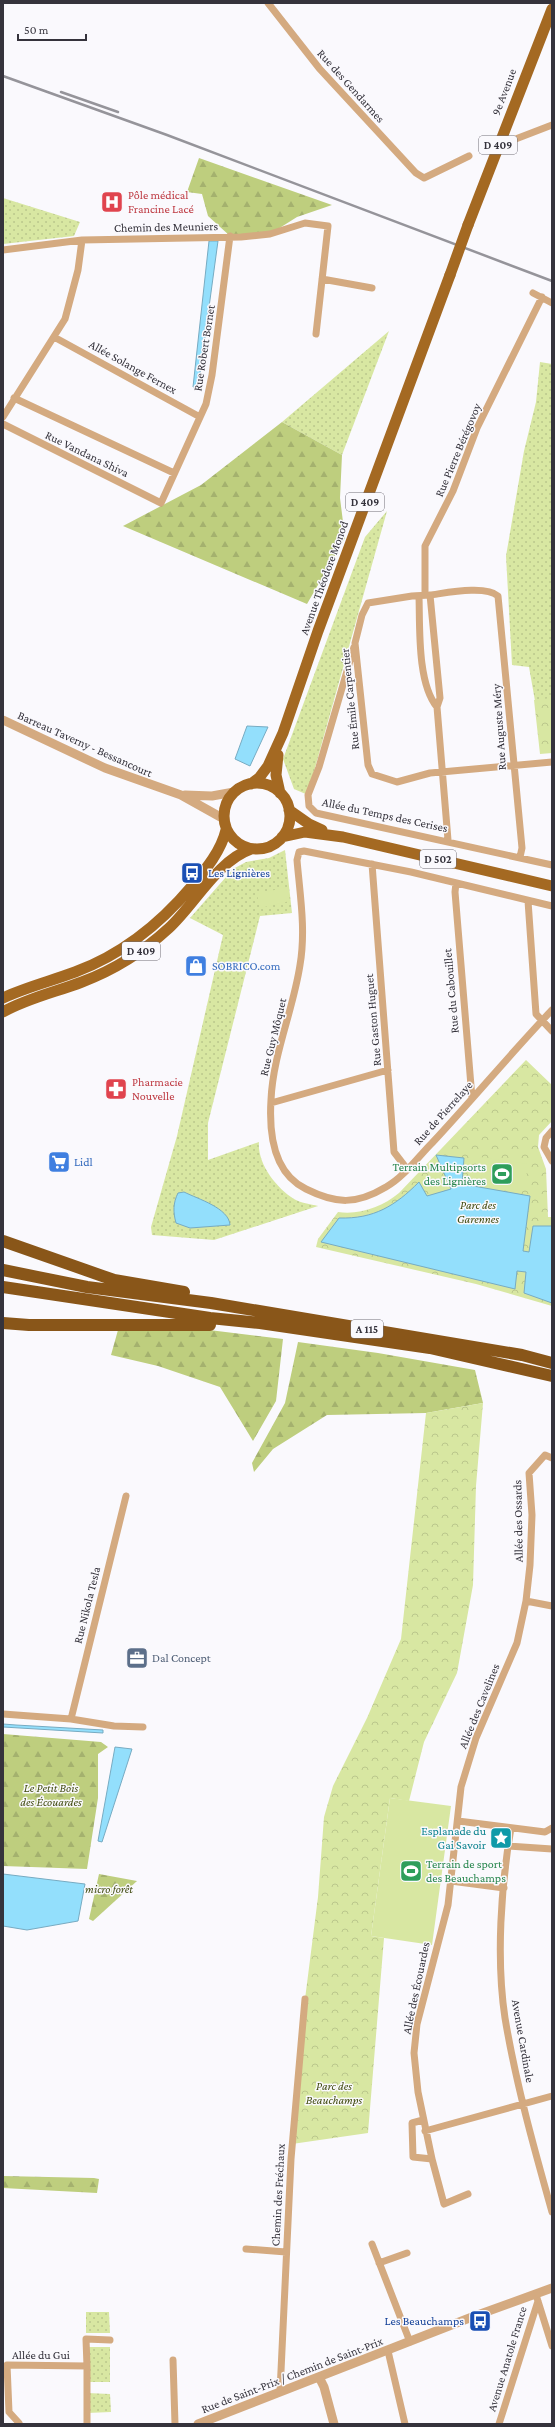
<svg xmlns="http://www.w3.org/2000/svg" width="555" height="2427" font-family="'Crimson Pro',serif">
	<defs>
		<pattern id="grass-dots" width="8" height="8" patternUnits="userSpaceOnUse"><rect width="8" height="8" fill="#d8e7a2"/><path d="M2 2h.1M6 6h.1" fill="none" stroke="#bac78c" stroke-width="1.8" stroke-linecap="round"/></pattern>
		<pattern id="forest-firs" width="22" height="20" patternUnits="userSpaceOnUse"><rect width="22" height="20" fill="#bece7e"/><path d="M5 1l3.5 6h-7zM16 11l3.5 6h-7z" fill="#a4b16e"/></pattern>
		<pattern id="park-crowns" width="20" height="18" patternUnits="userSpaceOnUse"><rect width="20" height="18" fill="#d8e7a2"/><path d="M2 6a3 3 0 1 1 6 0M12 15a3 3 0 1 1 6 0" fill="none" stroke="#bac78c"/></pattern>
	</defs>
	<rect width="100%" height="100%" fill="#faf9fd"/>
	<!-- grass -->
	<path fill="url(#grass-dots)" d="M 3,198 L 80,222 L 74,236 L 3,244 Z
		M 389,331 L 342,455 L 282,422 Z
		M 540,362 L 552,364 L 552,699 L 535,701 L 529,667 L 512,665 L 506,556 L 524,451 L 536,402 Z
		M 387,511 L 311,782 L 308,795 L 294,789 L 283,759 L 365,537 Z
		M 285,850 L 292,913 L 260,916 L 208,1123 L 208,1160 L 259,1142 C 257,1163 276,1188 294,1199 C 300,1203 311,1204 318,1206 L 214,1240 L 152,1235 L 151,1227 L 177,1136 L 223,935 L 190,918 L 233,869 L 246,862 L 269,858 Z
		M 86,2312 L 109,2312 L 110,2333 L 86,2333 Z
		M 86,2347 L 110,2347 L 110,2382 L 87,2382 Z
		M 87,2393 L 110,2394 L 111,2412 L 87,2413 Z"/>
	<!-- forest -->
	<path fill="url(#forest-firs)" d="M 199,158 L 332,205 L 297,217 L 270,234 L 230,236 L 208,216 L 202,194 L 187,192 Z
		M 282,422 L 342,455 L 340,498 L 345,538 L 307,604 L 123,526 L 201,485 Z
		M 201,1329 L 283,1339 L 276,1401 L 253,1441 L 220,1387 L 158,1366 L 111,1355 L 118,1330 Z
		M 298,1342 L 378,1353 L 475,1370 L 483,1403 L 426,1413 L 327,1415 L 273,1449 L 254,1472 L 252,1463 L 285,1403 Z
		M 3,1734 L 101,1742 L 108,1747 L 98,1754 L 98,1798 L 87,1869 L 3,1866 Z
		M 99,1874 L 137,1881 L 93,1921 L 89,1919 Z
		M 3,2176 L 94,2178 L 99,2179 L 97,2193 L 3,2188 Z"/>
	<!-- park -->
	<path fill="url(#park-crowns)" d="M 552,698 L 552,753 L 540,754 L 534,700 Z
		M 526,1060 L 552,1085 L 552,1121 L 539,1135 L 538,1147 L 546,1169 L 548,1217 L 552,1217 L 552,1306 L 476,1284 L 316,1247 L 318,1239 L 338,1212 C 360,1215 382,1207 399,1193 Z
		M 483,1403 L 476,1486 L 473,1585 L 457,1673 L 424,1742 L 409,1801 L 390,1798 L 371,1936 L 384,1938 L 368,2133 L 292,2144 L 305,1999 L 318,1897 L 324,1817 L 333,1786 L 367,1718 L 401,1639 L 426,1413 Z"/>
	<!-- pitch -->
	<path fill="#d8e7a2" d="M 287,887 L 290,901 L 260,908 L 257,894 Z
		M 480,1157 L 528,1164 L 524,1191 L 475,1184 Z
		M 390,1798 L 451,1806 L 432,1945 L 371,1936 Z"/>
	<!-- water -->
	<path fill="#93dffc" stroke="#77abc2" d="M 209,241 L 218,241 L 198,388 L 193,387 Z
		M 247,726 L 268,727 L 250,766 L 235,759 Z
		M 436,1155 L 464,1158 L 462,1184 L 530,1196 L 523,1251 L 529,1252 L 533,1226 L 552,1226 L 552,1303 L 524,1293 L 526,1272 L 517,1271 L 515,1289 L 321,1242 L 339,1218 C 374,1219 395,1206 419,1182 L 427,1196 L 451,1189 Z
		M 184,1192 C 198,1199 229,1208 230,1225 L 190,1228 L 176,1223 C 173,1212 173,1203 178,1193 Z
		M 3,1724 L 16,1725 L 103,1730 L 103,1733 L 3,1727 Z
		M 115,1747 L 132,1749 L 102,1842 L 98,1841 Z
		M 3,1874 L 85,1884 L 78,1921 L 27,1930 L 3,1926 Z"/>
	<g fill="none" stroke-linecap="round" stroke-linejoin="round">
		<!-- minor -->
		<path stroke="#d4aa80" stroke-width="7" d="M 268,3 L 319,68 L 416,173 L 424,178 L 469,156
			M 513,140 L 552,125
			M 3,250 L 82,240 L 241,237 L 270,234 L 305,223 L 328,226 L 316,334
			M 322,279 L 372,288
			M 533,293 L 552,303
			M 54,337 L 200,417
			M 14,398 L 174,473
			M 3,417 L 65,319 L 78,270 L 82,240
			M 3,424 L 161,503 L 206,404 L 212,375 L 230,236
			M 425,595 L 425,546 L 453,491 L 477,428 L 542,297
			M 430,595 C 446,593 486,585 498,596 L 522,848 L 520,857
			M 419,596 C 420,626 417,683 437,707 L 440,698 L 430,595 C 424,595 418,596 412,596 L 368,603 L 362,615 L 355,643 L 368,765 L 372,774 L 397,782 L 430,773 L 552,762
			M 354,647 L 319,767 L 308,795 L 309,806 L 316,813 L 552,865
			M 437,707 L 448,840
			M 372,864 L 394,1152 L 407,1169
			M 456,883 L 455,892 L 472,1098
			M 528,901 L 536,1014 L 552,1031
			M 552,906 L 411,872 L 304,851 L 299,852 L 297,860 C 300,895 306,930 300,965 C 293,1011 273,1054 271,1100 C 269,1132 273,1173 306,1189 C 336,1204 356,1205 386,1187 C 404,1177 418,1157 432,1143 C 473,1099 511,1053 552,1010
			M 271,1103 L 388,1070
			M 552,1131 L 546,1138 L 544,1147 L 552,1161
			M 526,1601 L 552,1606
			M 3,1714 L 71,1719 L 114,1726 L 143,1727
			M 71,1719 L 126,1496
			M 458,1821 L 545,1832 L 552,1828
			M 511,1828 C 501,1886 496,1959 505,2018 C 516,2084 534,2148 552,2212
			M 508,1846 L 552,1849
			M 451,1881 L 504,1888
			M 423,2120 L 412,2123 L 413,2157 L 432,2159
			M 425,2131 L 552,2096
			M 468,2194 L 444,2204 L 432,2159 L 418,2092 L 414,2053 L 417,2024 L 448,1905 L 461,1787 L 476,1738 L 517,1643 L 526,1601 L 530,1565 L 532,1515 L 529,1473 L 545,1455 L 552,1458
			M 372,2244 L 410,2342
			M 246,2249 L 286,2252
			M 379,2263 L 407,2253
			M 537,2298 L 552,2346
			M 388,2351 L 405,2424
			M 173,2360 L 175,2424
			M 87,2366 L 87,2424
			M 280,2392 L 291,2159 L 305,1999
			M 19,2423 L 9,2412 L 7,2365 L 87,2366 L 86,2339 L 110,2340
			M 499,2424 L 538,2301"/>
		<!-- tertiary -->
		<path stroke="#d4aa80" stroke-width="9" d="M 3,720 L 105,768 L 181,795 L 224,819
			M 185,795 L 212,796 L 234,792
			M 319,2377 L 324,2387 L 334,2424
			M 198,2424 L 472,2317 L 552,2288"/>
		<!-- primary -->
		<path stroke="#a46922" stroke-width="11" d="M 468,225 L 552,9
			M 278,755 L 276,775 L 280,793
			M224 816a33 33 0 1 1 66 0a33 33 0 1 1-66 0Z
			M 251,784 L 259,778 L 268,766 L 283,733 L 318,631 L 450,275
			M 289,810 L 309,824 L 322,830
			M 282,837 L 305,832 L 343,837 L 552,886
			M 3,998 C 26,987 51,981 75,972 C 121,955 160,924 192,886 C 206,869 221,851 226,830
			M 3,1012 C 28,998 56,992 82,982 C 114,970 144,951 169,928 C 195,904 217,861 251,849"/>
		<!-- motorway -->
		<path stroke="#895619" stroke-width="12" d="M 3,1241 L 114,1280 L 184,1292
			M 3,1270 L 87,1287 L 211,1303 L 522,1355 L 552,1363
			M 3,1287 L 210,1318 L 260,1323 L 430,1348 L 552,1376
			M 3,1323 L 29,1325 L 210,1325"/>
		<!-- rail -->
		<path stroke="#95949a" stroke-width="2.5" d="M 3,76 L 167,135 L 552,281
			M 61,92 L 118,112"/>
		<!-- primary-bridge -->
		<path stroke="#a46922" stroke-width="11" d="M 450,275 L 468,225"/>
	</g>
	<!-- icons -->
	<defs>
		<g id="hospital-square" transform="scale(1.15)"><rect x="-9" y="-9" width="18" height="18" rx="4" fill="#e0444e" stroke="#faf9fd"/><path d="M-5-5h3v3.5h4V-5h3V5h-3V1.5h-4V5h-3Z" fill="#fff"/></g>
		<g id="bus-square" transform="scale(1.15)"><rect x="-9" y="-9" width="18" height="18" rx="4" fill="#1a4fb4" stroke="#faf9fd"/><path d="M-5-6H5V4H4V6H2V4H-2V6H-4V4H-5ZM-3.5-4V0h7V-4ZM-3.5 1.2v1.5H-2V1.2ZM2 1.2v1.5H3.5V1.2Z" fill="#fff"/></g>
		<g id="shop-square" transform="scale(1.15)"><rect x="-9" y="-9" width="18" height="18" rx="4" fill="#3f7fe0" stroke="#faf9fd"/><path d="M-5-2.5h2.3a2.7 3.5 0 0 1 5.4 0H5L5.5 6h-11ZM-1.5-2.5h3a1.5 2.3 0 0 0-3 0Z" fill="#fff"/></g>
		<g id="pharmacy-square" transform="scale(1.15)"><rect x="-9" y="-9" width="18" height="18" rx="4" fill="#e0444e" stroke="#faf9fd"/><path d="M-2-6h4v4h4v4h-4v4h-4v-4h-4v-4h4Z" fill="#fff"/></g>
		<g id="supermarket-square" transform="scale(1.15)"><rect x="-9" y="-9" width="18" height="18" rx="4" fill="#3f7fe0" stroke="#faf9fd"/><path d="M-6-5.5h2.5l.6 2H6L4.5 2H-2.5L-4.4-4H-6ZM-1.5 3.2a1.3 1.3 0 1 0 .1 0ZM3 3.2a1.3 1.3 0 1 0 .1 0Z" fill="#fff"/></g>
		<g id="stadium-square" transform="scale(1.15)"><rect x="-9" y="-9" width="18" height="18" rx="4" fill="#2e9e5b" stroke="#faf9fd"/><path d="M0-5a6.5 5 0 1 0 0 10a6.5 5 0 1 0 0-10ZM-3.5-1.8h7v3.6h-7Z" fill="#fff"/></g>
		<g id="office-square" transform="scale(1.15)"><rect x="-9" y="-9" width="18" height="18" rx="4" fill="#5c6f8a" stroke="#faf9fd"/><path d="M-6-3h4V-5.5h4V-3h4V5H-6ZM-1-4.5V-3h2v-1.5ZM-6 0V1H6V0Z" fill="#fff"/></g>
		<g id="sight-square" transform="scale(1.15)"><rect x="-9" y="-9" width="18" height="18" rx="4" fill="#0f9aa8" stroke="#faf9fd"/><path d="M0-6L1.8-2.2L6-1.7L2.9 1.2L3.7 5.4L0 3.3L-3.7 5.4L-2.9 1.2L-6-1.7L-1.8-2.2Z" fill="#fff"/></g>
	</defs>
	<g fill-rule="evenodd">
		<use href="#hospital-square" x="112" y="202"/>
		<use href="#bus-square" x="192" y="873"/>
		<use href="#shop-square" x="196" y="966"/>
		<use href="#pharmacy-square" x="116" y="1089"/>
		<use href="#supermarket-square" x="59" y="1162"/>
		<use href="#stadium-square" x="502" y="1174"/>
		<use href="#office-square" x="137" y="1658"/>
		<use href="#sight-square" x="501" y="1838"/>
		<use href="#stadium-square" x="411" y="1871"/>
		<use href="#bus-square" x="480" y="2321"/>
	</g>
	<g text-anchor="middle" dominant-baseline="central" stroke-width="3" stroke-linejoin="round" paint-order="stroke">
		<!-- shield labels -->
		<g fill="#faf9fd" stroke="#706e76" stroke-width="1">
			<rect x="479" y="136" width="38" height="18" rx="3"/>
			<rect x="346" y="493" width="38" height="18" rx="3"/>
			<rect x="420" y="850" width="36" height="18" rx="3"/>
			<rect x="122" y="942" width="38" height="18" rx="3"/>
			<rect x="351" y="1320" width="32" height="18" rx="3"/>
		</g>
		<g font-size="11" font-weight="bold" fill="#35333c">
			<text x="498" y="145">D 409</text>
			<text x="365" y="502">D 409</text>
			<text x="438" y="859">D 502</text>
			<text x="141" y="951">D 409</text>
			<text x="367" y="1329">A 115</text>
		</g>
		<!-- street labels -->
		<g font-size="12" fill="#35333c" stroke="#faf9fd">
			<text transform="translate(351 86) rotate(48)">Rue des Gendarmes</text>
			<text transform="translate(504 92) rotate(-69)">9e Avenue</text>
			<text transform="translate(166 227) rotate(-1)">Chemin des Meuniers</text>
			<text transform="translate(204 348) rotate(-81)">Rue Robert Bornet</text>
			<text transform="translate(133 367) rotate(29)">Allée Solange Fernex</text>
			<text transform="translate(458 450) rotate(-67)">Rue Pierre Bérégovoy</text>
			<text transform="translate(87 454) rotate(26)">Rue Vandana Shiva</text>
			<text transform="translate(324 578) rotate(-70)">Avenue Théodore Monod</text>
			<text transform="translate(350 699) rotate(-96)">Rue Émile Carpentier</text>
			<text transform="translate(499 727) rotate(-94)">Rue Auguste Méry</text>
			<text transform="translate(85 744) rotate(24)">Barreau Taverny - Bessancourt</text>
			<text transform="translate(385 815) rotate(12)">Allée du Temps des Cerises</text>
			<text transform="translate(451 991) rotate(-95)">Rue du Cabouillet</text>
			<text transform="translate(373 1020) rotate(-95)">Rue Gaston Huguet</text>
			<text transform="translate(273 1037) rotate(-76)">Rue Guy Môquet</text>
			<text transform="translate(443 1113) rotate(-48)">Rue de Pierrelaye</text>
			<text transform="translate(518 1521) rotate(-91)">Allée des Ossards</text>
			<text transform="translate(87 1605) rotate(-76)">Rue Nikola Tesla</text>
			<text transform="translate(479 1706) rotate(-68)">Allée des Cavelines</text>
			<text transform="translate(416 1988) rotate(-78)">Allée des Écouardes</text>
			<text transform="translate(523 2041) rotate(80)">Avenue Cardinale</text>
			<text transform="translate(278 2195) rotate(-87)">Chemin des Fréchaux</text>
			<text x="41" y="2355">Allée du Gui</text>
			<text transform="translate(507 2359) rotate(-73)">Avenue Anatole France</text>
			<text transform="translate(292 2375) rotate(-21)">Rue de Saint-Prix / Chemin de Saint-Prix</text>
		</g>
		<!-- health labels -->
		<g font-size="12" fill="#be3a42" stroke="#faf9fd" text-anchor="start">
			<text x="128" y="195">Pôle médical<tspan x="128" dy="14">Francine Lacé</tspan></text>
			<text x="132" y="1082">Pharmacie<tspan x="132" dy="14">Nouvelle</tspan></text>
		</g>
		<!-- transit labels -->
		<g font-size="12" fill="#164399" stroke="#faf9fd" text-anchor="start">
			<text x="208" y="873">Les Lignières</text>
			<text x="464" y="2321" text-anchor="end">Les Beauchamps</text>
		</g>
		<!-- shop labels -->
		<g font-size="12" fill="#366cbe" stroke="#faf9fd" text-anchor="start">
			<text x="212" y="966">SOBRICO.com</text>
			<text x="74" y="1162">Lidl</text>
		</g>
		<!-- leisure labels -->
		<g font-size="12" fill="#27864d" stroke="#faf9fd" text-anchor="end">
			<text x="486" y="1167">Terrain Multipsorts<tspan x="486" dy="14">des Lignières</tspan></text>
			<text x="426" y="1864" text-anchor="start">Terrain de sport<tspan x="426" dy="14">des Beauchamps</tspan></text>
		</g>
		<!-- park labels -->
		<g font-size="12" font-style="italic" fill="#424c11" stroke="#faf9fd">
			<text x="478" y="1205">Parc des<tspan x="478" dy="14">Garennes</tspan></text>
			<text x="51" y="1788">Le Petit Bois<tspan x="51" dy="14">des Écouardes</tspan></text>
			<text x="109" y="1889">micro forêt</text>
			<text x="334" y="2086">Parc des<tspan x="334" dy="14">Beauchamps</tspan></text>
		</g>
		<!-- service labels -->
		<g font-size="12" fill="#4e5e75" stroke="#faf9fd" text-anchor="start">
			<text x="152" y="1658">Dal Concept</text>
		</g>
		<!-- culture labels -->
		<g font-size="12" fill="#0d838f" stroke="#faf9fd" text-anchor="end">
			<text x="486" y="1831">Esplanade du<tspan x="486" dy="14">Gai Savoir</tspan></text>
		</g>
	</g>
	<!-- border -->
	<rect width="555" height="2427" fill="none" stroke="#35333c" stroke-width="8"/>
	<!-- scale -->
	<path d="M18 34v6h68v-6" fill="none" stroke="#35333c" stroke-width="2"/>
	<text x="24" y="34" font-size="12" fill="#35333c" stroke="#faf9fd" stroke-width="3" paint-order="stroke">50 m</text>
</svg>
